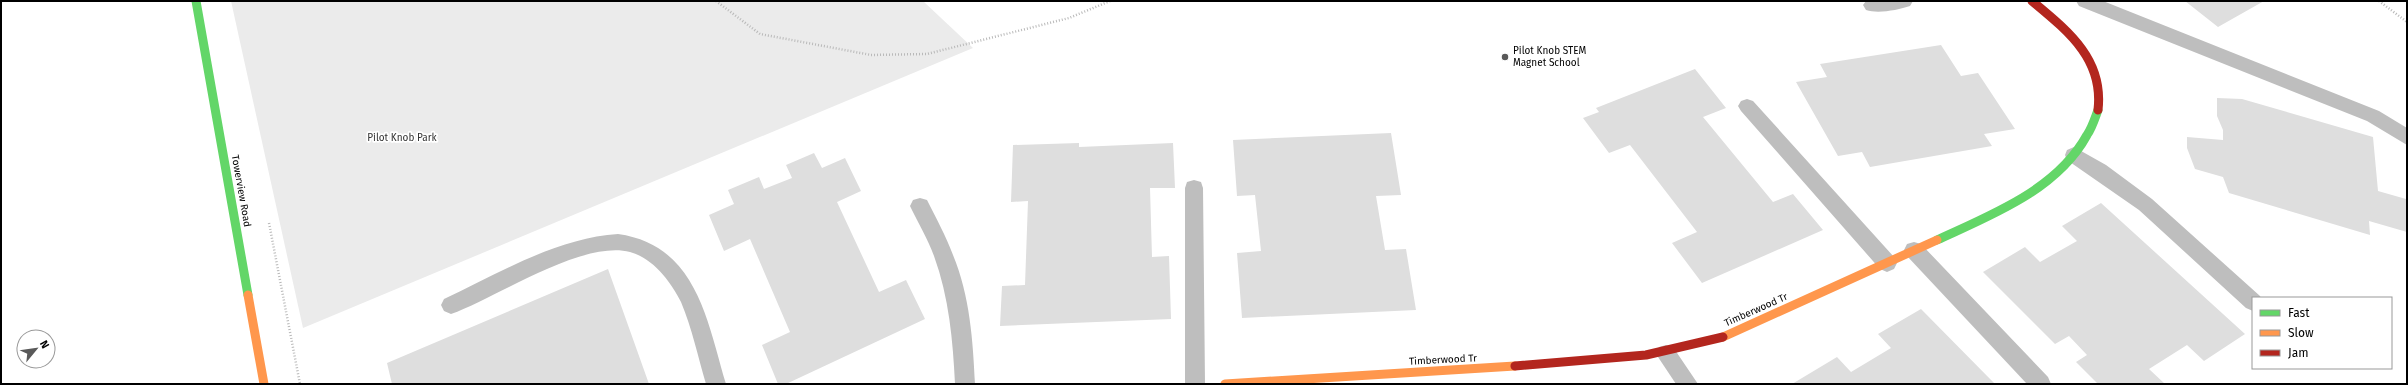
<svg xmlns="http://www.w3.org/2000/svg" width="2408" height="385" font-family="'Fira Sans',sans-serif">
	<rect width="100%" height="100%" fill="#fff"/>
	<!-- green -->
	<path fill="#ebebeb" d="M 231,1 L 923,1 L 973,48 L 303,328 Z"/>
	<!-- building -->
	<path fill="#dedede" d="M 2185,1 L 2264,1 L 2218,27 Z
		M 1941,45 L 1961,76 L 1978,73 L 2015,129 L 1984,134 L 1992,146 L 1870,167 L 1862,152 L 1838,156 L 1796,82 L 1827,77 L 1820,64 Z
		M 1695,69 L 1726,108 L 1703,117 L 1773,202 L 1793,194 L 1823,230 L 1702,283 L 1672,243 L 1697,232 L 1630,145 L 1609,153 L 1583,118 L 1599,112 L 1596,108 Z
		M 2217,98 L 2242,99 L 2373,137 L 2378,191 L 2406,199 L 2407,232 L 2369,221 L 2370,235 L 2229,193 L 2223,177 L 2195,169 L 2187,148 L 2187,137 L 2223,140 L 2223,130 L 2217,116 Z
		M 1391,133 L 1401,195 L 1376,196 L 1385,250 L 1406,249 L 1416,310 L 1242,318 L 1237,253 L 1261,251 L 1255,195 L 1237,196 L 1233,140 Z
		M 1079,143 L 1079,147 L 1173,143 L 1175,188 L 1150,188 L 1152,257 L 1169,256 L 1171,319 L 1000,326 L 1002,286 L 1025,285 L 1028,201 L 1011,202 L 1013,145 Z
		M 814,153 L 822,168 L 845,158 L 861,191 L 837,202 L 879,292 L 906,280 L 925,319 L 786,384 L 778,384 L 762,345 L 790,332 L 750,239 L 724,251 L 709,215 L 734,204 L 728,190 L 759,177 L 764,189 L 792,178 L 786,165 Z
		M 2101,203 L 2245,334 L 2204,361 L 2187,345 L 2149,369 L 2165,384 L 2098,384 L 2076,362 L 2087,355 L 2069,336 L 2055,344 L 1983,272 L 2025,247 L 2040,262 L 2077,241 L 2062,226 Z
		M 608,269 L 649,384 L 392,384 L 387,363 Z
		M 1921,309 L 1995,384 L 1792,384 L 1837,357 L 1851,372 L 1891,348 L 1878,334 Z"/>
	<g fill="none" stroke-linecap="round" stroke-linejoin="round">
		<!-- path -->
		<path stroke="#b9b9b9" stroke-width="2.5" stroke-dasharray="1 2" stroke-linecap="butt" d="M 716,1 L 760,34 L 871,55 L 927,54 L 1069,18 L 1110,1
			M 2379,1 L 2407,22
			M 269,223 L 300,384"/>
		<!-- lane -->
		<path fill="#bebebe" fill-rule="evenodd" d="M 1866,1 L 1913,1 L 1910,6 C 1898,10 1878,14 1866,10 L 1863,5 Z
			M 2076,1 L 2103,1 L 2379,111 L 2407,128 L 2407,145 L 2367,121 L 2079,6 Z
			M 1747,99 L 1753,101 L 1894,257 L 1897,263 L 1894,269 L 1887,272 L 1880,269 L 1741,111 L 1738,106 L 1741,101 Z
			M 2074,147 L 2106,165 L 2152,199 L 2260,296 L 2261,298 L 2253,298 L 2253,311 L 2246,308 L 2139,210 L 2067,160 L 2065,155 L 2067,150 Z
			M 1194,180 L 1201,182 L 1203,188 L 1205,384 L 1185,384 L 1185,188 L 1187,182 Z
			M 920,198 L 927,200 C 936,218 946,236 953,255 C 970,296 973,341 975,384 L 955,384 C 953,341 949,297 934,256 C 928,239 918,223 910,206 L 913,200 Z
			M 618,234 C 697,245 707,321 726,384 L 706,384 C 698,357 692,328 681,302 C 671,282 653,258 630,252 C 581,240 498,297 451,314 L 444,311 L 441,305 L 444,299 C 499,273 557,238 618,234 Z
			M 1914,242 L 1921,244 L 2048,377 L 2051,384 L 2027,384 L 1907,256 L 1904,250 L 1907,244 Z
			M 1666,345 L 1673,347 L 1698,384 L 1676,384 L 1656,354 L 1659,347 Z"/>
		<!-- fast -->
		<path stroke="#63d668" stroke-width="9" d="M 196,1 L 248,295
			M 1937,240 C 1991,215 2057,190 2087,135 C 2092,128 2095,118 2098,110"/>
		<!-- slow -->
		<path stroke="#ff974d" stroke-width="9" d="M 248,295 L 264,384
			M 1723,337 L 1937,240
			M 1225,384 L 1515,366"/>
		<!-- jam -->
		<path stroke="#b3261e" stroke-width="9" d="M 2032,1 C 2068,31 2104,59 2098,110
			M 1515,366 L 1646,355 L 1723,337"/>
	</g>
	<!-- markers -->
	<circle fill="#595959" stroke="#fff" stroke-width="1.5" cx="1505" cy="57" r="4"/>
	<g text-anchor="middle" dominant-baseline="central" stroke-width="3.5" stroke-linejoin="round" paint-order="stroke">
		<!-- poi labels -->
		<g font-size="10" fill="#000" stroke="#fff" text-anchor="start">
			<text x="1513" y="51">Pilot Knob STEM<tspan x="1513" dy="12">Magnet School</tspan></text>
		</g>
		<!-- park labels -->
		<g font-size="10" fill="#313131" stroke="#fff">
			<text x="402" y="138">Pilot Knob Park</text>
		</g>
		<!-- street labels -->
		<g font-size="10" fill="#000" stroke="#fff">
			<text transform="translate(241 191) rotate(80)">Towerview Road</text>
			<text transform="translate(1756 310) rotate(-24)">Timberwood Tr</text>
			<text transform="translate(1443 360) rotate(-3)">Timberwood Tr</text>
		</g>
	</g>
	<!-- border -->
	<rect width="2408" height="385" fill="none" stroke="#000000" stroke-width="4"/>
	<!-- legend -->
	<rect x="2252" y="297" width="140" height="72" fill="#ffffff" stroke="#999999"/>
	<rect x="2260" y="310" width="20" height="6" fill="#63d668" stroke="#999999"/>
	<text x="2288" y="317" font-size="12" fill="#000000">Fast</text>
	<rect x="2260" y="330" width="20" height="6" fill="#ff974d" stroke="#999999"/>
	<text x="2288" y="337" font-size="12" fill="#000000">Slow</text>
	<rect x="2260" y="350" width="20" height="6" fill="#b3261e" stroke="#999999"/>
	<text x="2288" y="357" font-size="12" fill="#000000">Jam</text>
	<!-- north arrow -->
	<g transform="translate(36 349) rotate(61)"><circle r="19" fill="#ffffff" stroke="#999999"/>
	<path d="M0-3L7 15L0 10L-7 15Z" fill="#595959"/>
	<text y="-6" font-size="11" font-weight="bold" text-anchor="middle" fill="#000000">N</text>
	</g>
</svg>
